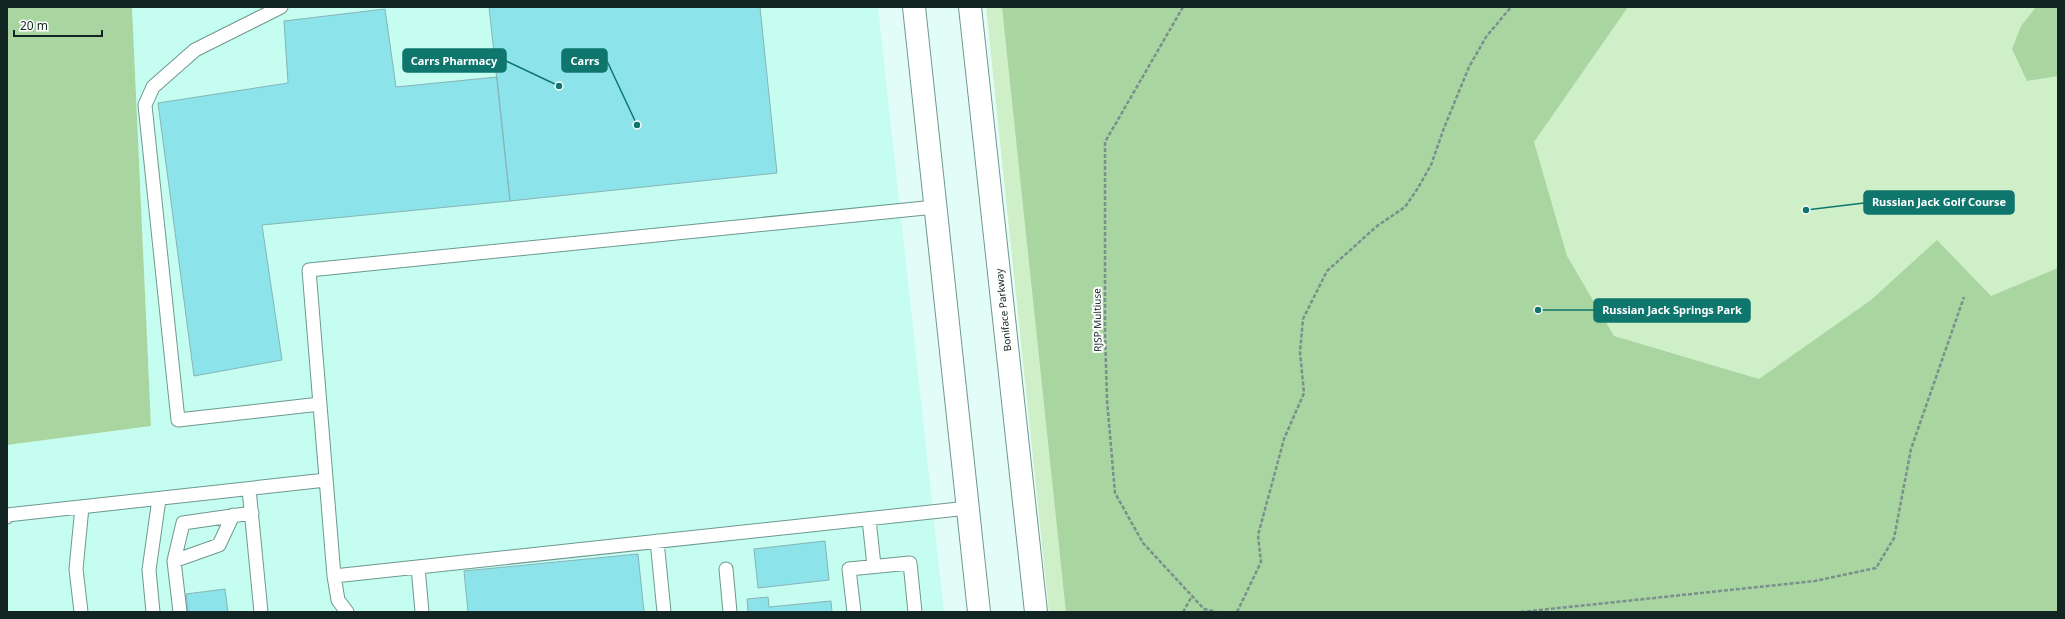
<svg xmlns="http://www.w3.org/2000/svg" width="2065" height="619" font-family="'Noto Sans',sans-serif">
	<rect width="100%" height="100%" fill="#e2fdf7"/>
	<!-- built -->
	<path fill="#c5fdf1" d="M 132,7 L 878,7 L 944,612 L 7,612 L 7,445 L 151,426 Z"/>
	<!-- green -->
	<path fill="#cfefc9" d="M 986,7 L 2058,7 L 2058,612 L 1049,612 Z"/>
	<!-- forest -->
	<path fill="#a9d5a1" d="M 7,7 L 132,7 L 151,426 L 7,445 Z
		M 1002,7 L 1628,7 L 1534,142 L 1567,256 L 1614,336 L 1759,379 L 1871,300 L 1937,240 L 1991,296 L 2058,268 L 2058,612 L 1066,612 Z
		M 2036,7 L 2058,7 L 2058,76 L 2027,81 L 2012,49 L 2021,26 Z"/>
	<!-- building -->
	<path fill="#8ce3e9" stroke="#87b4b7" d="M 489,7 L 760,7 L 777,173 L 510,201 Z
		M 385,9 L 396,87 L 497,77 L 510,201 L 262,225 L 282,360 L 194,376 L 158,103 L 288,83 L 284,21 Z
		M 825,541 L 829,580 L 758,588 L 754,549 Z
		M 638,554 L 644,612 L 468,612 L 464,571 Z
		M 225,589 L 228,612 L 188,612 L 186,594 Z
		M 768,597 L 769,607 L 831,601 L 832,612 L 748,612 L 747,599 Z"/>
	<g fill="none" stroke-linecap="round" stroke-linejoin="round">
		<!-- lane casing -->
		<g stroke="#6d988f" stroke-width="15">
			<path id="lane" d="M 281,7 L 195,50 L 153,87 L 145,105 L 178,420 L 320,404
				M 249,489 L 261,612
				M 7,517 L 7,515 L 326,480
				M 869,519 L 874,566
				M 657,541 L 664,612
				M 174,561 L 219,545 L 233,515
				M 418,567 L 422,612
				M 726,569 L 730,612
				M 334,576 L 968,508
				M 81,612 L 76,569 L 82,507
				M 153,612 L 149,570 L 159,499
				M 180,612 L 174,561 L 183,523 L 252,513
				M 347,612 L 338,600 L 334,576 L 309,270 L 935,207
				M 854,612 L 849,569 L 910,563 L 915,612"/>
		</g>
		<!-- primary casing -->
		<g stroke="#6d988f" stroke-width="24">
			<path id="primary" d="M 914,7 L 979,612
				M 970,7 L 1036,612"/>
		</g>
		<!-- path -->
		<path stroke="#7a908c" stroke-width="2.5" stroke-dasharray="4 2" stroke-linecap="butt" d="M 1183,7 L 1105,142 L 1105,332 L 1107,400 L 1115,493 L 1143,543 L 1204,609 L 1217,612
			M 1183,612 L 1192,596
			M 1237,612 L 1261,562 L 1258,535 L 1284,439 L 1304,393 L 1300,352 L 1303,319 L 1327,271 L 1377,226 L 1405,207 L 1418,188 L 1431,165 L 1444,128 L 1469,67 L 1486,37 L 1511,7
			M 1521,612 L 1815,581 L 1876,568 L 1894,538 L 1911,449 L 1964,297"/>
		<!-- lane -->
		<use href="#lane" stroke="#fff" stroke-width="13"/>
		<!-- primary -->
		<use href="#primary" stroke="#fff" stroke-width="22"/>
	</g>
	<g text-anchor="middle" dominant-baseline="central" stroke-width="4" stroke-linejoin="round" paint-order="stroke">
		<!-- street labels -->
		<g font-size="10" fill="#132522" stroke="#fff">
			<text transform="translate(1003 310) rotate(-96)">Boniface Parkway</text>
			<text transform="translate(1097 320) rotate(-91)">RJSP Multiuse</text>
		</g>
	</g>
	<!-- callouts -->
	<path fill="none" stroke="#0f766e" stroke-width="1.5" d="M559 86L506 61M637 125L607 61M1806 210L1864 203M1538 310L1594 310"/>
	<g fill="#0f766e" stroke="#fff" stroke-width="1.5">
		<circle cx="559" cy="86" r="4"/>
		<circle cx="637" cy="125" r="4"/>
		<circle cx="1806" cy="210" r="4"/>
		<circle cx="1538" cy="310" r="4"/>
	</g>
	<g fill="#0f766e" stroke="#0f766e" stroke-width="1.5">
		<rect x="403" y="49" width="103" height="23" rx="4"/>
		<rect x="562" y="49" width="45" height="23" rx="4"/>
		<rect x="1864" y="191" width="150" height="23" rx="4"/>
		<rect x="1594" y="299" width="156" height="23" rx="4"/>
	</g>
	<g font-size="11" text-anchor="middle" font-weight="bold" fill="#fff">
		<text x="454" y="65">Carrs Pharmacy</text>
		<text x="585" y="65">Carrs</text>
		<text x="1939" y="206">Russian Jack Golf Course</text>
		<text x="1672" y="314">Russian Jack Springs Park</text>
	</g>
	<!-- border -->
	<rect width="2065" height="619" fill="none" stroke="#132522" stroke-width="16"/>
	<!-- scale -->
	<path d="M14 30v6h88v-6" fill="none" stroke="#132522" stroke-width="2"/>
	<text x="20" y="30" font-size="12" fill="#132522" stroke="#ffffff" stroke-width="3" paint-order="stroke">20 m</text>
</svg>
